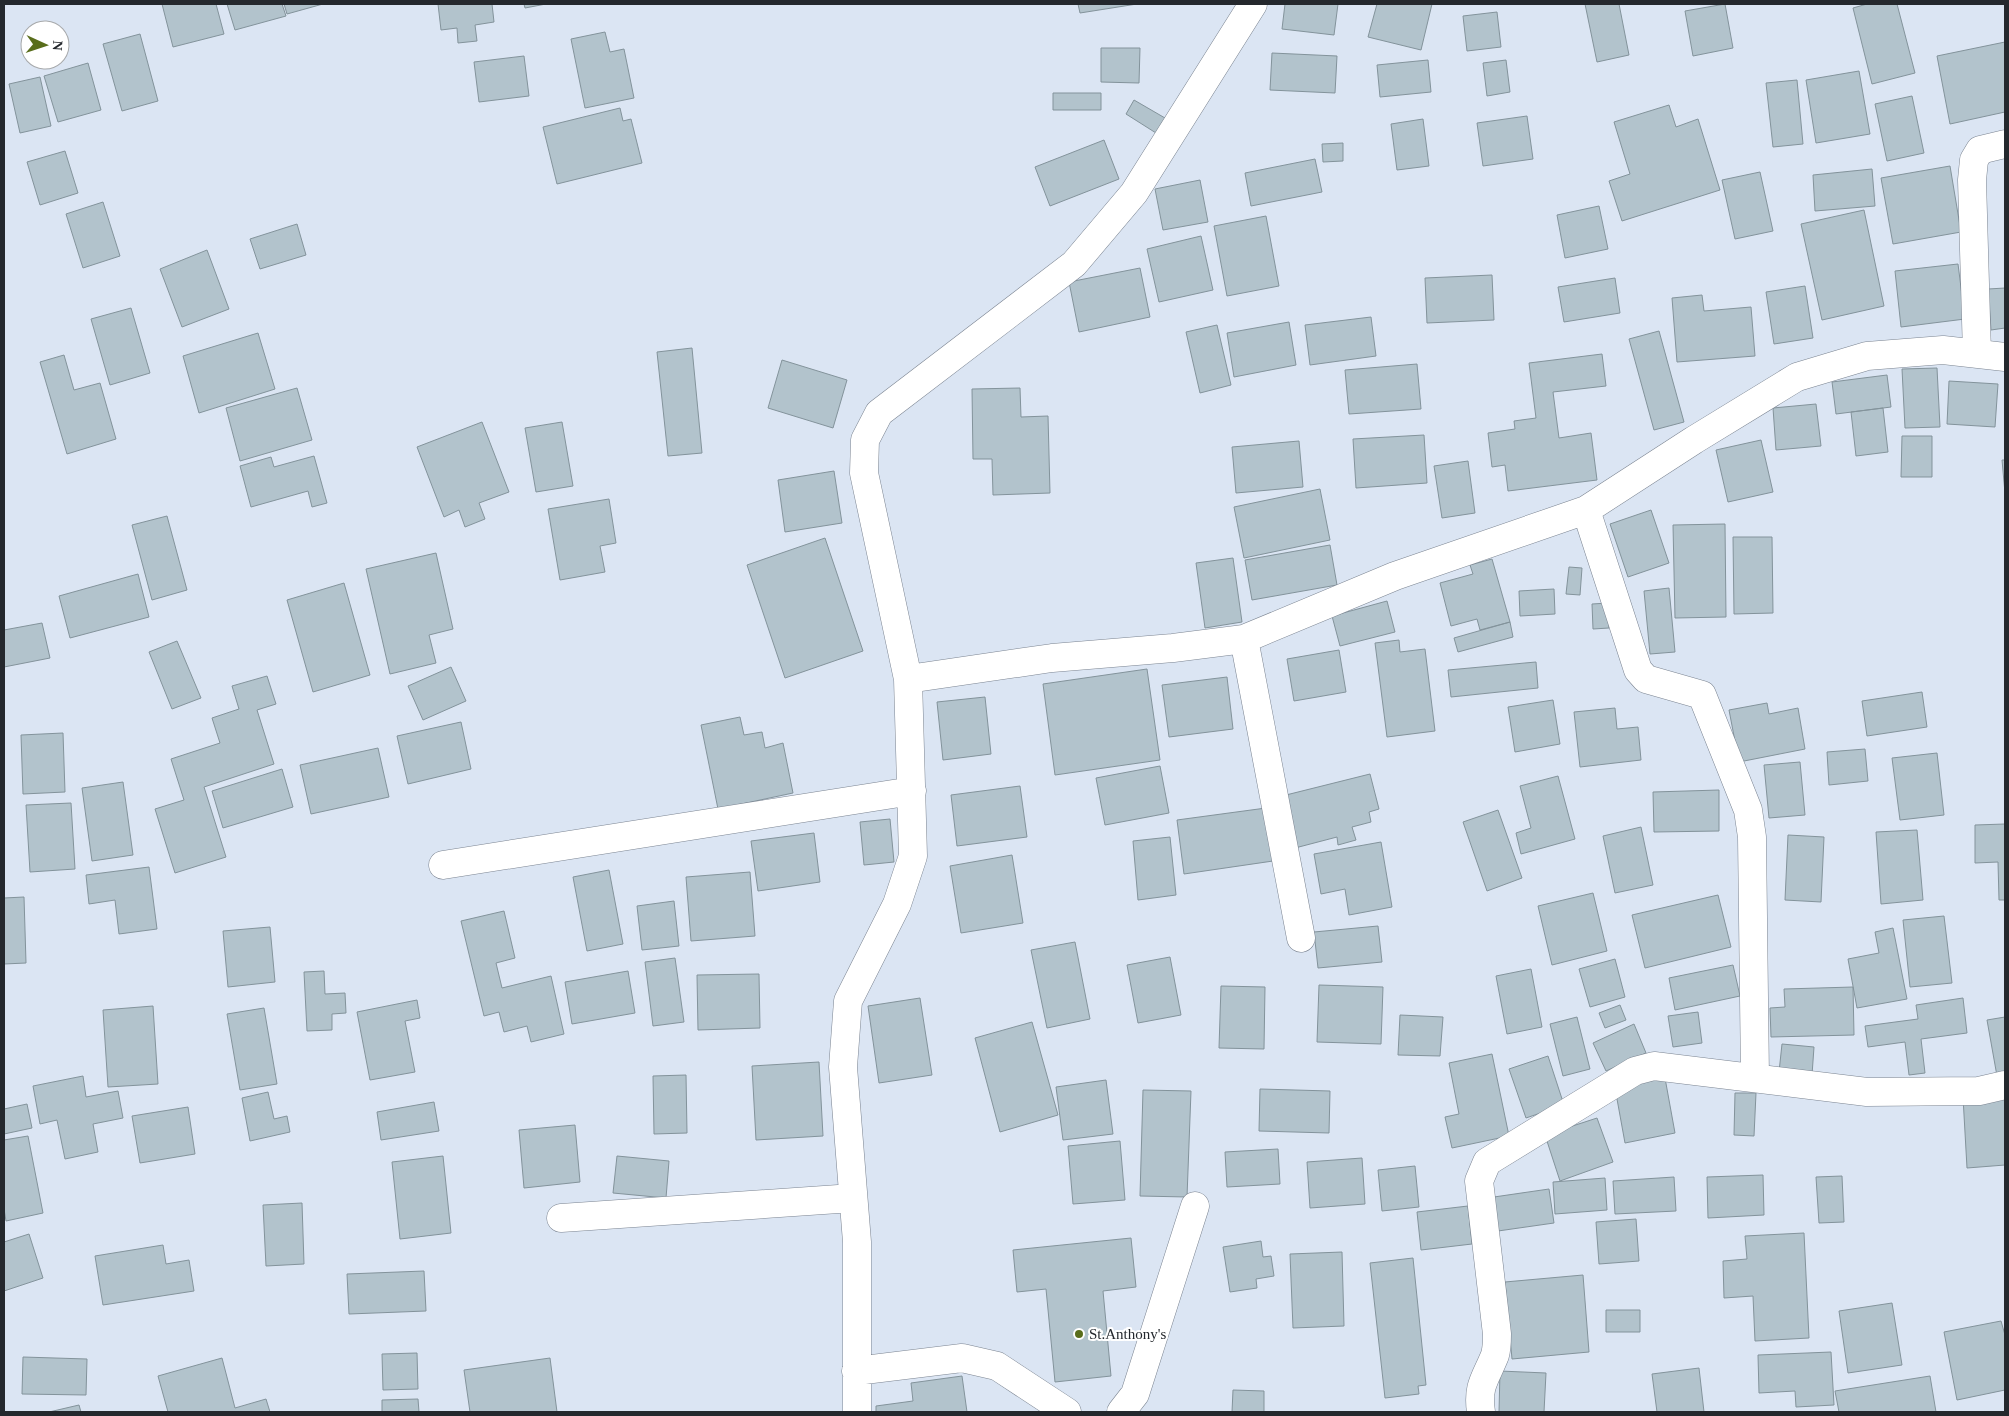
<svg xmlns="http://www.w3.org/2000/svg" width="2009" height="1416" font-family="Georgia,serif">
	<rect width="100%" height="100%" fill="#dbe5f3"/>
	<!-- building -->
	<path fill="#b2c3cc" stroke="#83939b" d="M 162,4 L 216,4 L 224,34 L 173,47 Z
		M 227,4 L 282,4 L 286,16 L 235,30 Z
		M 284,4 L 323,4 L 287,14 Z
		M 438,4 L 492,4 L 494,22 L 475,25 L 477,41 L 458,43 L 457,28 L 441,30 Z
		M 524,4 L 546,4 L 525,8 Z
		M 1078,4 L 1137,4 L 1080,13 Z
		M 1285,4 L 1338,4 L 1334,35 L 1282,29 Z
		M 1377,4 L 1432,4 L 1421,50 L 1368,37 Z
		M 1585,4 L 1619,4 L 1629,55 L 1597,62 Z
		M 1725,4 L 1733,48 L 1693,56 L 1685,11 Z
		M 1867,4 L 1897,4 L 1915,73 L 1872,84 L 1853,8 Z
		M 1497,12 L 1501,47 L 1467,51 L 1463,16 Z
		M 605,32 L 610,52 L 624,49 L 634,98 L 585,108 L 571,39 Z
		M 140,34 L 158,101 L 122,111 L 103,44 Z
		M 2005,42 L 2005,112 L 1950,124 L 1937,56 Z
		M 1101,48 L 1140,48 L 1139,83 L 1101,82 Z
		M 1272,53 L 1337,56 L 1335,93 L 1270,90 Z
		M 524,56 L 529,96 L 479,102 L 474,62 Z
		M 1428,60 L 1431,92 L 1380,97 L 1377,65 Z
		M 1506,60 L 1510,92 L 1487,96 L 1483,63 Z
		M 88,63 L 101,110 L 58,122 L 44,76 Z
		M 1859,71 L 1870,134 L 1816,143 L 1806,80 Z
		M 40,77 L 51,126 L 20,133 L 9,84 Z
		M 1797,80 L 1803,144 L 1773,147 L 1766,83 Z
		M 1053,93 L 1101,93 L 1101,110 L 1053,110 Z
		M 1912,96 L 1924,153 L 1887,161 L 1875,104 Z
		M 1134,100 L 1165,118 L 1156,133 L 1126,114 Z
		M 1669,105 L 1676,127 L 1698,119 L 1720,190 L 1622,221 L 1609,181 L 1630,174 L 1614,122 Z
		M 620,108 L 623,121 L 631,119 L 642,163 L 557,184 L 543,127 Z
		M 1527,116 L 1533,159 L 1483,166 L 1477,123 Z
		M 1423,119 L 1429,166 L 1397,170 L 1391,124 Z
		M 1104,140 L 1119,179 L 1050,206 L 1035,167 Z
		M 1343,143 L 1343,161 L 1323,162 L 1322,144 Z
		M 65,151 L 78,193 L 40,205 L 27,162 Z
		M 1315,159 L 1322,192 L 1251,206 L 1245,173 Z
		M 1950,166 L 1961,232 L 1893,244 L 1881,178 Z
		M 1872,169 L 1875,206 L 1815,211 L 1813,175 Z
		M 1760,172 L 1773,231 L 1735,239 L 1722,180 Z
		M 1200,180 L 1208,222 L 1163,230 L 1155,189 Z
		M 103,202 L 120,256 L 83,268 L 66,214 Z
		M 1599,206 L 1608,249 L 1565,258 L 1557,215 Z
		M 1864,210 L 1884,306 L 1822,320 L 1801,224 Z
		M 1266,216 L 1279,286 L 1227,296 L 1214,226 Z
		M 297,224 L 306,255 L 260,269 L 250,239 Z
		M 1201,236 L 1213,290 L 1159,302 L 1147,249 Z
		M 207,250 L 229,309 L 182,327 L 160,269 Z
		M 1958,264 L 1965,319 L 1901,327 L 1895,271 Z
		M 1140,268 L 1150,317 L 1079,332 L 1069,282 Z
		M 1492,275 L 1494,320 L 1427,323 L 1425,278 Z
		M 1615,278 L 1620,313 L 1564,322 L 1558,287 Z
		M 1805,286 L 1813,338 L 1774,344 L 1766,292 Z
		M 2005,288 L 2005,328 L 1991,330 L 1988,289 Z
		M 1702,295 L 1704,311 L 1751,307 L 1755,356 L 1677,362 L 1672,298 Z
		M 131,308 L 150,373 L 110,385 L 91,319 Z
		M 1371,317 L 1376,356 L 1310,365 L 1305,325 Z
		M 1289,322 L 1296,365 L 1234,377 L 1227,333 Z
		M 1217,325 L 1231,385 L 1200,393 L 1186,332 Z
		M 1659,331 L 1684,422 L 1654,430 L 1629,339 Z
		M 258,333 L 275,389 L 199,413 L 183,356 Z
		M 692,348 L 702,453 L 668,456 L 657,352 Z
		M 1602,354 L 1606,386 L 1553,392 L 1559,438 L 1591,433 L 1597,480 L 1508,491 L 1505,465 L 1492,467 L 1488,433 L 1515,429 L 1514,421 L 1536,418 L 1529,363 Z
		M 64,355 L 74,390 L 100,383 L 116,439 L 67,454 L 40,362 Z
		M 782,360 L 847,380 L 833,428 L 768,408 Z
		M 1417,364 L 1421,409 L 1349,414 L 1345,370 Z
		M 1937,368 L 1940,427 L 1905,428 L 1902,369 Z
		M 1887,375 L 1891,407 L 1836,414 L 1832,382 Z
		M 1949,381 L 1998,384 L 1995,427 L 1947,424 Z
		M 297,388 L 312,440 L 240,461 L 226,408 Z
		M 1020,388 L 1021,417 L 1048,416 L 1050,493 L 993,495 L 992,459 L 973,459 L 972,389 Z
		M 1816,404 L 1821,446 L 1776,450 L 1773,408 Z
		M 1883,408 L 1888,452 L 1856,456 L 1851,412 Z
		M 482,422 L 509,492 L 479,503 L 485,519 L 465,527 L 459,510 L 444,517 L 417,447 Z
		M 562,422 L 573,486 L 536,492 L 525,428 Z
		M 1424,435 L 1427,483 L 1356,488 L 1353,439 Z
		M 1902,436 L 1932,436 L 1932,477 L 1901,477 Z
		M 1761,440 L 1773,492 L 1728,502 L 1716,450 Z
		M 1299,441 L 1303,487 L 1236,493 L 1232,447 Z
		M 314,456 L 327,503 L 312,507 L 308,491 L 251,507 L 240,466 L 271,457 L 274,467 Z
		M 2002,460 L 2005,460 L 2005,493 Z
		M 1468,461 L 1475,513 L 1442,518 L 1434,466 Z
		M 834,471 L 842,523 L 785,532 L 778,480 Z
		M 1320,489 L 1330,540 L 1244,558 L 1234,507 Z
		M 609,499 L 616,543 L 600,546 L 605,572 L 560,580 L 548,509 Z
		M 1651,510 L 1669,563 L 1628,577 L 1610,524 Z
		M 167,516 L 187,590 L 152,600 L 132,525 Z
		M 1725,524 L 1726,617 L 1675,618 L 1673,525 Z
		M 1733,537 L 1772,537 L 1773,613 L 1734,614 Z
		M 825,538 L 863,651 L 785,678 L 747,565 Z
		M 1330,545 L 1337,585 L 1252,600 L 1245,560 Z
		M 436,553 L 453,629 L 429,635 L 436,663 L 390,674 L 366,569 Z
		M 1233,558 L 1242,622 L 1205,628 L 1196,563 Z
		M 1492,559 L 1510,622 L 1480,630 L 1477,619 L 1451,626 L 1440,583 L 1473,574 L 1470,565 Z
		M 1569,567 L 1582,568 L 1580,595 L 1566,594 Z
		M 138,574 L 149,617 L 70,638 L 59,596 Z
		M 344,583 L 370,675 L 313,692 L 287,600 Z
		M 1669,588 L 1675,652 L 1650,654 L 1644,591 Z
		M 1554,589 L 1555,614 L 1520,616 L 1519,591 Z
		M 1387,601 L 1395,632 L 1340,646 L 1332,616 Z
		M 1608,603 L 1609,628 L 1593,629 L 1592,604 Z
		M 1510,622 L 1513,637 L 1458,652 L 1454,638 Z
		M 42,623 L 50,658 L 4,667 L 4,630 Z
		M 1399,640 L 1400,652 L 1425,649 L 1435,731 L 1387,737 L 1375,643 Z
		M 177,641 L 201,698 L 172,709 L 149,652 Z
		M 1339,650 L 1346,692 L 1294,701 L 1287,659 Z
		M 1536,662 L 1538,688 L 1451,697 L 1448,670 Z
		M 451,667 L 466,701 L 423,720 L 408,686 Z
		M 1147,669 L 1160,760 L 1055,775 L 1043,684 Z
		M 267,676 L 276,704 L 257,710 L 274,764 L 204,787 L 226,857 L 175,873 L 155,809 L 184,800 L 171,759 L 220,743 L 212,718 L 239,709 L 232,686 Z
		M 1227,677 L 1233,729 L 1169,737 L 1162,685 Z
		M 1922,692 L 1927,727 L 1867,736 L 1862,701 Z
		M 985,697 L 991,754 L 943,760 L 937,702 Z
		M 1553,700 L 1560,744 L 1515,752 L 1508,707 Z
		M 1767,703 L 1769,714 L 1798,708 L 1805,749 L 1739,762 L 1729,710 Z
		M 1615,708 L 1617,729 L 1638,727 L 1641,760 L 1580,767 L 1574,712 Z
		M 740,717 L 744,735 L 762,732 L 765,748 L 783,743 L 793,793 L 718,809 L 701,725 Z
		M 461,722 L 471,769 L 408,784 L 397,736 Z
		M 63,733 L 65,792 L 23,794 L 21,735 Z
		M 378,748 L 389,797 L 311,814 L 300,765 Z
		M 1865,749 L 1868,781 L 1829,785 L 1827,752 Z
		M 1937,753 L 1944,815 L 1900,820 L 1892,758 Z
		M 1800,762 L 1805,815 L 1769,818 L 1764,765 Z
		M 1160,766 L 1169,813 L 1105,825 L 1096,778 Z
		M 282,769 L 293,807 L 223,828 L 212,791 Z
		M 1370,774 L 1379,809 L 1369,812 L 1371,822 L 1352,827 L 1356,840 L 1338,845 L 1337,837 L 1295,848 L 1282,796 Z
		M 1558,776 L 1575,839 L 1521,854 L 1516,833 L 1531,828 L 1520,786 Z
		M 123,782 L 133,855 L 92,861 L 82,788 Z
		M 1020,786 L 1027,837 L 957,846 L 951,795 Z
		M 1719,790 L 1719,831 L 1654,832 L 1653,792 Z
		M 71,803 L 75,869 L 30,872 L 26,805 Z
		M 1266,808 L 1273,861 L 1184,874 L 1177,820 Z
		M 1498,810 L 1522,878 L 1487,891 L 1463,822 Z
		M 890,819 L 894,862 L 864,865 L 860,822 Z
		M 2005,824 L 2005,900 L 1999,900 L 1998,862 L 1975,863 L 1975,825 Z
		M 1641,827 L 1653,885 L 1615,893 L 1603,836 Z
		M 1917,830 L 1923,900 L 1881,904 L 1876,832 Z
		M 814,833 L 820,882 L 758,891 L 751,841 Z
		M 1788,835 L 1824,837 L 1821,902 L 1785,900 Z
		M 1170,837 L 1176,895 L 1138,900 L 1133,841 Z
		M 1381,842 L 1392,907 L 1349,915 L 1345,889 L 1321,894 L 1314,854 Z
		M 1012,855 L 1023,923 L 961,933 L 950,866 Z
		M 149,867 L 157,929 L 119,934 L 115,900 L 89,904 L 86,875 Z
		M 609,870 L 623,944 L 587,951 L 573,877 Z
		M 750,872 L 755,936 L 691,941 L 686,877 Z
		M 1593,893 L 1607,951 L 1552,965 L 1538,906 Z
		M 1718,895 L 1731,947 L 1645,968 L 1632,915 Z
		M 24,897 L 26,963 L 4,964 L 4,898 Z
		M 674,901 L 679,946 L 642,950 L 637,906 Z
		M 504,911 L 515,958 L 496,963 L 502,988 L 551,976 L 564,1034 L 531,1042 L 527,1026 L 504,1032 L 499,1012 L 484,1016 L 461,921 Z
		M 1944,916 L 1952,983 L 1910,987 L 1903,920 Z
		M 1378,926 L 1382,962 L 1318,968 L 1314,932 Z
		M 270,927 L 275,982 L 228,987 L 223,931 Z
		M 1893,928 L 1907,999 L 1857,1008 L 1848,959 L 1879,953 L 1875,932 Z
		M 1075,942 L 1090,1019 L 1047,1028 L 1031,950 Z
		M 1170,957 L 1181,1015 L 1138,1023 L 1127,965 Z
		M 675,958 L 684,1022 L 653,1026 L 645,962 Z
		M 1615,959 L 1625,997 L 1590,1007 L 1579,969 Z
		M 1733,965 L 1740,996 L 1675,1010 L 1669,978 Z
		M 1531,969 L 1542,1027 L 1507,1034 L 1496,976 Z
		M 324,971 L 325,994 L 345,993 L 346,1013 L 332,1014 L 332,1030 L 307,1031 L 304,972 Z
		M 628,971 L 635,1013 L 572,1024 L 565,982 Z
		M 759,974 L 760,1028 L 698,1030 L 697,975 Z
		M 1319,985 L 1383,987 L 1381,1044 L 1317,1042 Z
		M 1221,986 L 1265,987 L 1264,1049 L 1219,1048 Z
		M 1853,987 L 1854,1035 L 1771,1037 L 1770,1008 L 1785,1007 L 1784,989 Z
		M 920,998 L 932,1075 L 879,1083 L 868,1006 Z
		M 1963,998 L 1967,1033 L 1921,1039 L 1925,1073 L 1909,1075 L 1905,1042 L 1868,1047 L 1865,1026 L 1918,1019 L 1916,1005 Z
		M 417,1000 L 420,1018 L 405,1021 L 415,1072 L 370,1080 L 357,1012 Z
		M 1620,1005 L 1626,1020 L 1605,1028 L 1599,1013 Z
		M 153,1006 L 158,1084 L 108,1087 L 103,1010 Z
		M 264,1008 L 277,1084 L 240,1090 L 227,1014 Z
		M 1698,1012 L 1702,1043 L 1673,1047 L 1668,1016 Z
		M 1400,1015 L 1443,1017 L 1440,1056 L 1398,1055 Z
		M 1577,1017 L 1590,1069 L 1563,1076 L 1550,1024 Z
		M 2005,1017 L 2005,1075 L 1997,1076 L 1987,1020 Z
		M 1032,1022 L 1058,1115 L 1000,1132 L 975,1038 Z
		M 1634,1024 L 1646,1053 L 1606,1071 L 1593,1043 Z
		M 1782,1044 L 1814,1047 L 1812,1075 L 1779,1072 Z
		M 1492,1054 L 1509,1136 L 1452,1148 L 1445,1117 L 1459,1114 L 1449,1063 Z
		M 1548,1056 L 1564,1105 L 1526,1118 L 1509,1069 Z
		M 819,1062 L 823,1136 L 756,1140 L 752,1066 Z
		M 686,1075 L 687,1133 L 654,1134 L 653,1076 Z
		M 83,1076 L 86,1097 L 118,1091 L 123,1118 L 93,1124 L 98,1152 L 65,1159 L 57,1120 L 40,1124 L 33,1086 Z
		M 1665,1078 L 1675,1133 L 1625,1143 L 1615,1088 Z
		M 1106,1080 L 1113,1134 L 1063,1140 L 1056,1087 Z
		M 1260,1089 L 1330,1091 L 1329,1133 L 1259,1131 Z
		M 1143,1090 L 1191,1091 L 1187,1197 L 1140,1196 Z
		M 268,1092 L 274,1119 L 287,1116 L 290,1132 L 250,1141 L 242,1098 Z
		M 1735,1093 L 1756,1093 L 1754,1136 L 1734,1135 Z
		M 2005,1095 L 2005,1165 L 1967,1168 L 1963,1097 Z
		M 434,1102 L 439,1131 L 381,1140 L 377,1112 Z
		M 27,1104 L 32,1128 L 4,1134 L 4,1109 Z
		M 188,1107 L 195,1154 L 140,1163 L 132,1116 Z
		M 1597,1118 L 1613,1162 L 1560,1181 L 1545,1135 Z
		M 575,1125 L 580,1182 L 524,1188 L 519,1130 Z
		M 28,1136 L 43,1213 L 6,1221 L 4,1209 L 4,1140 Z
		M 1120,1141 L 1125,1200 L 1073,1204 L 1068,1146 Z
		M 1278,1149 L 1280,1184 L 1227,1187 L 1225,1152 Z
		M 443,1156 L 451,1233 L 400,1239 L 392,1162 Z
		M 617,1156 L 669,1161 L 666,1198 L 613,1193 Z
		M 1362,1158 L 1365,1204 L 1310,1208 L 1307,1162 Z
		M 1415,1166 L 1419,1207 L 1382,1211 L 1378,1170 Z
		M 1763,1175 L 1764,1215 L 1708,1218 L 1707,1177 Z
		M 1842,1176 L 1844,1222 L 1819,1223 L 1816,1177 Z
		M 1674,1177 L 1676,1211 L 1615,1214 L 1613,1181 Z
		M 1605,1178 L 1607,1210 L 1555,1214 L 1553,1182 Z
		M 1549,1189 L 1554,1223 L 1498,1231 L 1494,1197 Z
		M 302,1203 L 304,1264 L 266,1266 L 263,1205 Z
		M 1468,1206 L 1472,1244 L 1421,1250 L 1417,1212 Z
		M 1636,1219 L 1639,1261 L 1599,1264 L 1596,1222 Z
		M 1804,1233 L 1809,1338 L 1755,1341 L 1753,1296 L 1724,1298 L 1723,1261 L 1747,1259 L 1745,1236 Z
		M 29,1234 L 43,1278 L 4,1291 L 4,1242 Z
		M 1131,1238 L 1136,1287 L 1103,1291 L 1111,1376 L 1055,1382 L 1046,1289 L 1017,1292 L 1013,1250 Z
		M 1261,1241 L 1263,1257 L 1271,1256 L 1274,1276 L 1256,1279 L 1257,1288 L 1230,1292 L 1223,1247 Z
		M 163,1245 L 166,1264 L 189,1260 L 194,1291 L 103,1305 L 95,1256 Z
		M 1342,1252 L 1344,1326 L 1293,1328 L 1290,1254 Z
		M 1413,1258 L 1426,1385 L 1418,1386 L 1419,1394 L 1385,1398 L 1370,1263 Z
		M 424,1271 L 426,1311 L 349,1314 L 347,1274 Z
		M 1583,1275 L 1589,1352 L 1512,1359 L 1505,1282 Z
		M 1892,1303 L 1902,1365 L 1848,1373 L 1839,1311 Z
		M 1606,1310 L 1640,1310 L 1640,1332 L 1606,1332 Z
		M 2001,1321 L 2005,1335 L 2005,1390 L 1957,1400 L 1944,1332 Z
		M 1831,1352 L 1834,1405 L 1796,1407 L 1795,1391 L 1759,1393 L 1758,1355 Z
		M 417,1353 L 418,1389 L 383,1390 L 382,1354 Z
		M 23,1357 L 87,1359 L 86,1395 L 22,1394 Z
		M 222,1358 L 235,1408 L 266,1399 L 270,1412 L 168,1412 L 158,1376 Z
		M 550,1358 L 557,1412 L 470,1412 L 464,1370 Z
		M 1699,1368 L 1704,1412 L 1657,1412 L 1652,1374 Z
		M 1500,1371 L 1546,1373 L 1544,1412 L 1499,1412 Z
		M 962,1376 L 967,1412 L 876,1412 L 876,1406 L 913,1401 L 911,1383 Z
		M 1930,1376 L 1936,1412 L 1839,1412 L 1835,1391 Z
		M 1233,1390 L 1264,1391 L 1264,1412 L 1232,1412 Z
		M 418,1399 L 419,1412 L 382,1412 L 382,1400 Z
		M 79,1405 L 81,1412 L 49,1412 Z"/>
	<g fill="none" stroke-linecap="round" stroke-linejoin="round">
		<!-- street casing -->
		<g stroke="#7b8491" stroke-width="29">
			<path id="street" d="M 1977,354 L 1972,180 L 1974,160 L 1980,150 L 2005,144
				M 1586,510 L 1638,670 L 1646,679 L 1702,695 L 1748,810 L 1752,837 L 1755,1078
				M 1244,639 L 1301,938
				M 908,679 L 864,473 L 865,440 L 879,413 L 1074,264 L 1134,193 L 1253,4
				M 443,865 L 912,791
				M 561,1218 L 853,1198
				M 856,1371 L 962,1358 L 997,1366 L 1067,1412
				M 857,1412 L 857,1242 L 843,1067 L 848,1001 L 897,904 L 913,856 L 908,679 L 1052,658 L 1173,648 L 1244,639 L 1395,576 L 1586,510 L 1694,440 L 1797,377 L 1867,356 L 1943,350 L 2005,357
				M 1121,1412 L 1135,1394 L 1195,1206
				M 1481,1412 C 1477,1385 1486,1378 1495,1355 C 1497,1348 1497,1341 1497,1334 L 1479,1181 L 1487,1162 L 1635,1071 L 1654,1066 L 1867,1092 L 1979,1091 L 2005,1085"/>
		</g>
		<!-- street -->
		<use href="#street" stroke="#fff" stroke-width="28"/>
	</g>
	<!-- markers -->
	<circle fill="#596d1b" stroke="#fff" stroke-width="2" cx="1079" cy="1334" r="5"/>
	<g text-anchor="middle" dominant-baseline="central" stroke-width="4" stroke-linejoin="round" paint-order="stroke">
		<!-- poi labels -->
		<g font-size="15" fill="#24282d" stroke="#fff" text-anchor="start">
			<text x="1089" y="1334">St.Anthony's</text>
		</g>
	</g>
	<!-- border -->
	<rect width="2009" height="1416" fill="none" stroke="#24282d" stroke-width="10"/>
	<!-- north arrow -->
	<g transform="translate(45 45) rotate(93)"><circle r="24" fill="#ffffff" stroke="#a7a9ab"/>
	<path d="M0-4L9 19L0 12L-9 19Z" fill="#596d1b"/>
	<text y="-8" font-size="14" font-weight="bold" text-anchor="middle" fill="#24282d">N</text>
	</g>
</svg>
